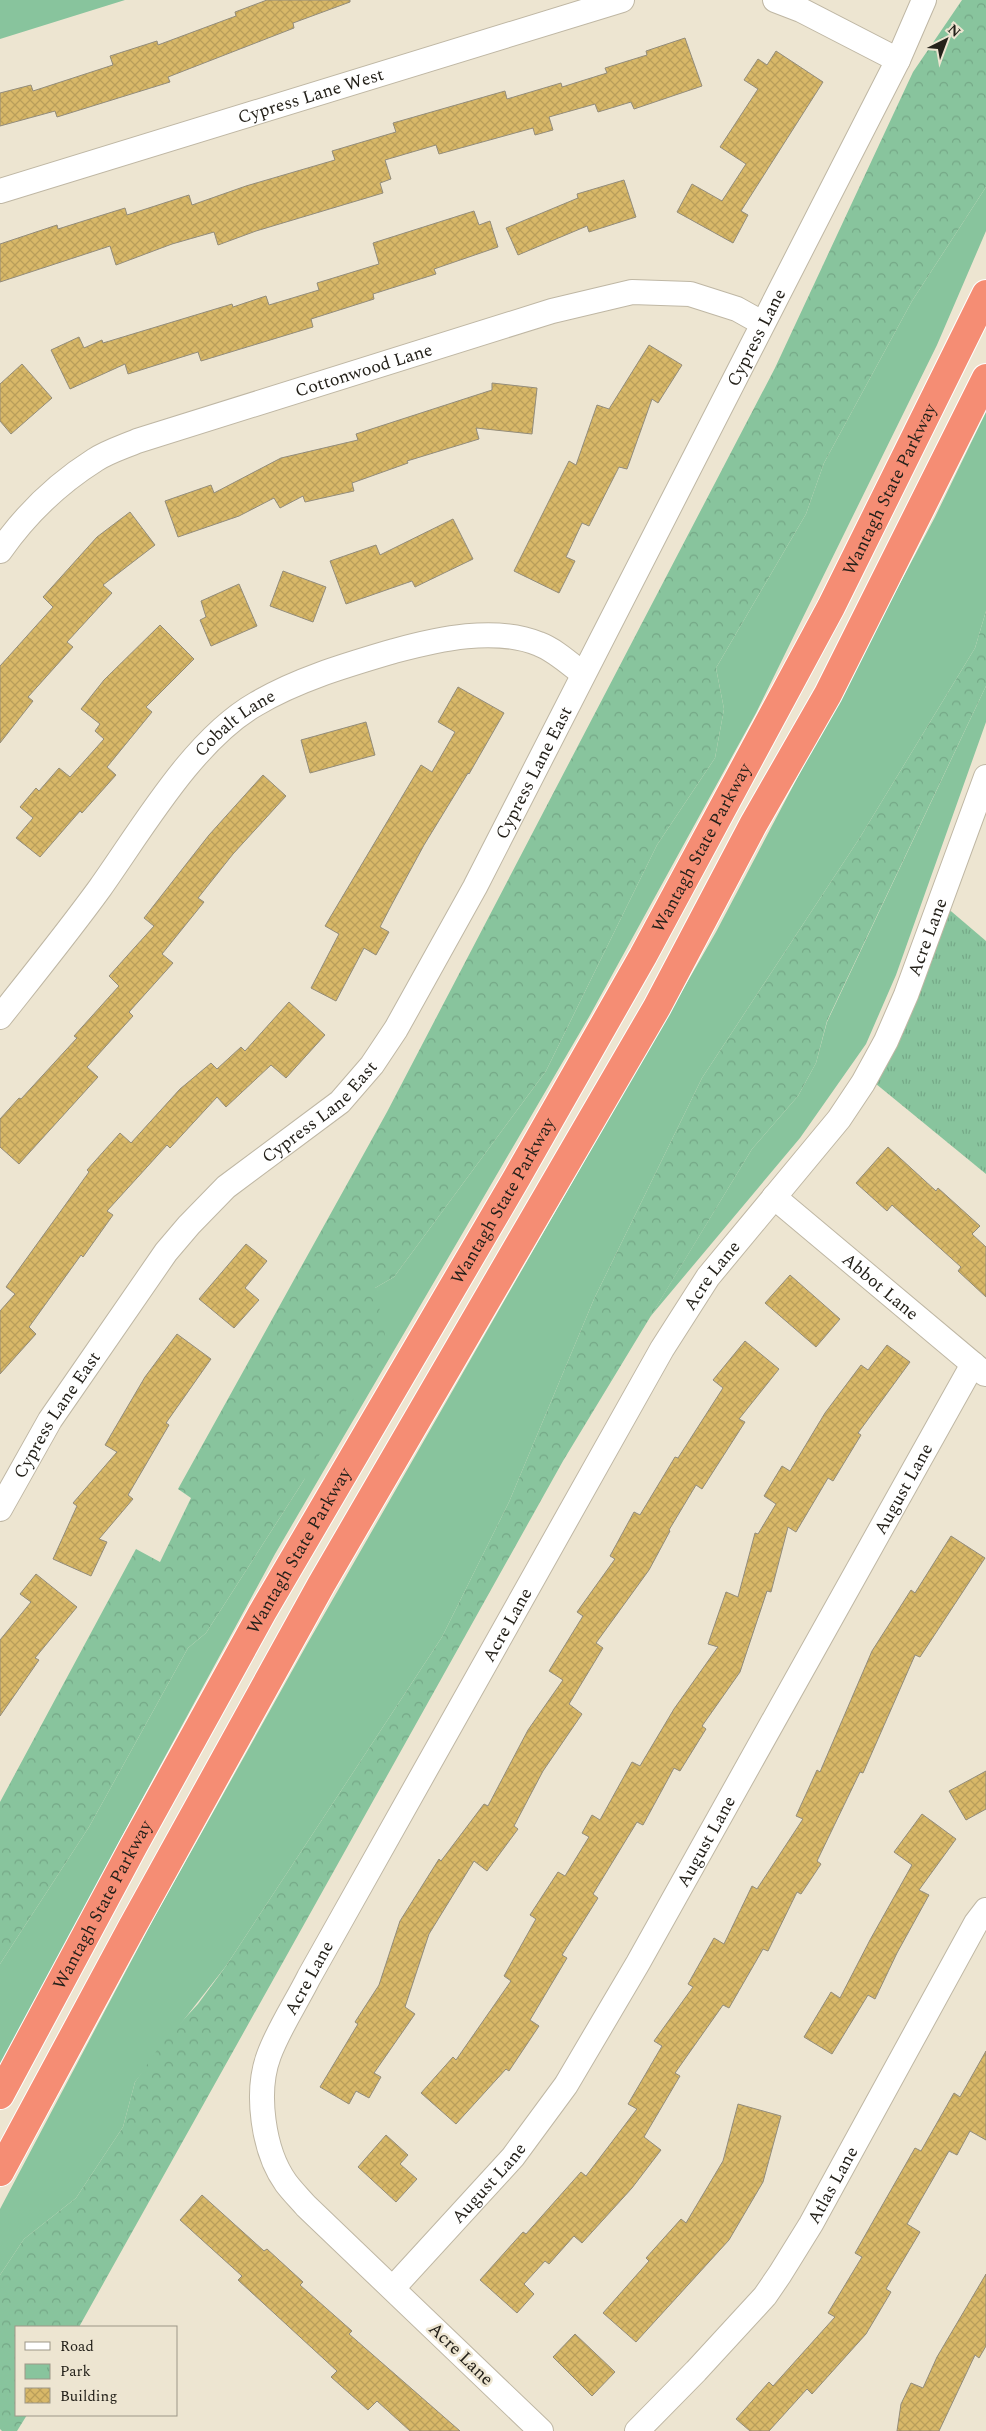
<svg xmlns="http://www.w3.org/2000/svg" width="986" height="2431" font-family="Spectral,serif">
	<defs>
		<pattern id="forest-crowns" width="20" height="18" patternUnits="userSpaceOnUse" patternTransform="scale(1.25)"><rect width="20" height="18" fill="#88c49d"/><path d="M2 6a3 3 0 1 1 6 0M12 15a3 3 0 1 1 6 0" fill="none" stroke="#75a887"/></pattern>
		<pattern id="park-tufts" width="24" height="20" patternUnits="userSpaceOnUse" patternTransform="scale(1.25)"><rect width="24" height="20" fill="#88c49d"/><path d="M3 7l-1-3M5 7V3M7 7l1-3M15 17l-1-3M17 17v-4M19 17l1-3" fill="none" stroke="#75a887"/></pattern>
		<pattern id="building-cross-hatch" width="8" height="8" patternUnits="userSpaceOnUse" patternTransform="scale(1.25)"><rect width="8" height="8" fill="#d8b868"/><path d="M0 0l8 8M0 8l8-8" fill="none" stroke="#b99e5a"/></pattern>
	</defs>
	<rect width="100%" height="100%" fill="#ede5d1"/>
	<!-- green -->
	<path fill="#88c49d" d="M 0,0 L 125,0 L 0,39 Z
		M 986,187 L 986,231 L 937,345 L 756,713 L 589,1017 L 275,1554 L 135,1812 L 0,2067 L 0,1964 L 89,1827 L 188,1648 L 206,1633 L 304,1480 L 375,1288 L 394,1277 L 546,1071 L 657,845 L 715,758 L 724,709 L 716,668 L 806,514 L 824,463 L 912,301 Z
		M 986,412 L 986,611 L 975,648 L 859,839 L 702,1078 L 594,1299 L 509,1502 L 442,1637 L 226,1966 L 135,2082 L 123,2127 L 76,2198 L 24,2239 L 0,2275 L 0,2209 L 154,1918 L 306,1646 L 716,932 L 935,517 Z
		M 986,686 L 986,722 L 896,975 L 866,1044 L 800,1138 L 650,1317 L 752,1149 L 798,1096 L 816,1063 L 827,1022 Z"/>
	<!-- forest -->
	<path fill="url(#forest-crowns)" d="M 962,0 L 986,0 L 986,187 L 912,301 L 824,463 L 806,514 L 716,668 L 724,709 L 715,758 L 657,845 L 546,1071 L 394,1277 L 375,1288 L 387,1344 L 304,1480 L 206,1633 L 188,1648 L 89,1827 L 0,1964 L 0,1802 L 136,1549 L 160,1562 L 191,1498 L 178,1489 L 387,1112 L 775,368 L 913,72 Z
		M 986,611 L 986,686 L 827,1021 L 816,1063 L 798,1096 L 752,1149 L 563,1461 L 79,2327 L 16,2327 L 16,2415 L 27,2415 L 17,2431 L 2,2431 L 0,2429 L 0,2275 L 24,2239 L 76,2198 L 123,2127 L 135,2082 L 162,2043 L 198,2004 L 226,1966 L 442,1637 L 509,1502 L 594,1299 L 702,1078 L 859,839 L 975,648 Z"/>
	<!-- park -->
	<path fill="url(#park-tufts)" d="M 945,906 L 986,941 L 986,1174 L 870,1079 Z"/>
	<!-- building -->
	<path fill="url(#building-cross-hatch)" stroke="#938c7a" d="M 267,0 L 350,0 L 350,2 L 293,23 L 294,28 L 168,77 L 170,82 L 57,117 L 55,111 L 0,126 L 0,93 L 31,85 L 33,91 L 113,65 L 110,56 L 157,41 L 158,45 L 236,16 L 235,12 Z
		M 685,38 L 702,86 L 634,109 L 631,102 L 598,112 L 595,104 L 549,117 L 553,130 L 535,135 L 533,128 L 439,154 L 436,145 L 385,160 L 391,179 L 380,183 L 383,193 L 256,231 L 218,245 L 214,232 L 172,244 L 116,265 L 110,246 L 0,282 L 0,244 L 57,225 L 58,229 L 125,208 L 127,215 L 189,195 L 192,205 L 246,186 L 335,160 L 332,151 L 396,132 L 393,123 L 505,91 L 507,99 L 561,83 L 562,87 L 607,73 L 605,68 L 647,55 L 646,51 Z
		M 776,51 L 823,82 L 741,211 L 748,215 L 733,243 L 677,212 L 692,184 L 722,201 L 746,164 L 720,147 L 758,89 L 744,80 L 758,59 L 767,65 Z
		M 624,180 L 636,217 L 589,232 L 587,226 L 518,255 L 506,228 L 578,198 L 577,194 Z
		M 474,211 L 479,225 L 490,221 L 498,247 L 434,269 L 436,274 L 373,294 L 374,299 L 311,319 L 313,327 L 201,361 L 198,352 L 128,374 L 125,364 L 70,389 L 51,350 L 79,337 L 84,348 L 102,340 L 103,343 L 232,304 L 233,307 L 266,296 L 269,305 L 319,290 L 317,283 L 379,264 L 373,243 Z
		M 649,345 L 682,365 L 658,403 L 652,399 L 627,469 L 619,467 L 589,526 L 582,523 L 566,557 L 575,561 L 559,593 L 514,571 L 569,461 L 576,465 L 597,405 L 609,409 Z
		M 22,364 L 52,398 L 11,434 L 0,421 L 0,384 Z
		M 492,383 L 537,388 L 532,434 L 476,428 L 479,439 L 407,461 L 408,463 L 352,483 L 354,491 L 305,502 L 303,496 L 280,508 L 274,498 L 239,516 L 178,537 L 165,501 L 211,485 L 214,493 L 281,458 L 358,440 L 356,434 L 492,390 Z
		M 130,512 L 155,545 L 103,585 L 112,593 L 67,642 L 73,647 L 28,697 L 33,701 L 0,743 L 0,666 L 53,607 L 43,597 L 97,537 Z
		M 453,519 L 473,559 L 415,587 L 412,581 L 346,604 L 330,561 L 376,545 L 380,555 Z
		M 283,571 L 326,587 L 313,622 L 270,606 Z
		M 239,584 L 257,626 L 211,646 L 200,620 L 206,617 L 201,601 Z
		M 160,625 L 194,659 L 146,707 L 152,712 L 107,767 L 116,775 L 82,813 L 80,811 L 40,857 L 16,838 L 33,818 L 20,807 L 36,788 L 39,791 L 59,768 L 70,777 L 104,739 L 95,731 L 100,724 L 81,709 L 104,680 Z
		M 458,687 L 504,713 L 469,774 L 468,773 L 424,845 L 392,904 L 380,927 L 389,932 L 376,955 L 364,948 L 336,1001 L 311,988 L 339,934 L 325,926 L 421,765 L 432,772 L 455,732 L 438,722 Z
		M 366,722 L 375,755 L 310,773 L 301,740 Z
		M 263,775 L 286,796 L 233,854 L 198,898 L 204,902 L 162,954 L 173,963 L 129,1012 L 133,1016 L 87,1067 L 98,1077 L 19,1164 L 0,1147 L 0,1119 L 19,1098 L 21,1099 L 77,1038 L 74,1036 L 119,986 L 109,976 L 154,926 L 144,918 L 209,835 Z
		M 289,1002 L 325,1035 L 286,1078 L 271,1065 L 226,1107 L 217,1097 L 170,1148 L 167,1145 L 107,1211 L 113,1215 L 83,1257 L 81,1255 L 29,1327 L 36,1334 L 0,1374 L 0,1311 L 15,1294 L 6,1287 L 89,1172 L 87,1170 L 120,1133 L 131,1143 L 180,1089 L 211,1063 L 217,1069 L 241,1047 L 245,1051 Z
		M 888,1147 L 936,1191 L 938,1188 L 980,1226 L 972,1234 L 986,1247 L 986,1297 L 958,1271 L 961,1267 L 892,1205 L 887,1211 L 856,1183 Z
		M 246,1244 L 267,1261 L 245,1288 L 259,1300 L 234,1328 L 199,1299 Z
		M 790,1275 L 840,1319 L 816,1347 L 765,1303 Z
		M 177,1334 L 211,1359 L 166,1423 L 169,1425 L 128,1495 L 133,1499 L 99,1539 L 107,1542 L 91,1576 L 53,1559 L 77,1506 L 73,1503 L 117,1452 L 105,1445 L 145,1377 Z
		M 745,1341 L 779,1369 L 739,1419 L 745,1422 L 702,1489 L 696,1485 L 669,1530 L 670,1531 L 649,1570 L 596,1643 L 603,1648 L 569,1704 L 582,1714 L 543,1771 L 514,1826 L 518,1829 L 487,1871 L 474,1861 L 429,1934 L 405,2007 L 415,2014 L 374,2073 L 381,2077 L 369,2098 L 356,2091 L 349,2104 L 320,2087 L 358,2024 L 355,2022 L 379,1985 L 400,1921 L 439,1859 L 441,1861 L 484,1804 L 488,1806 L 528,1730 L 563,1680 L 549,1671 L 583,1616 L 577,1612 L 615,1559 L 610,1556 L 634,1512 L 640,1515 L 675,1457 L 678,1458 L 723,1388 L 713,1380 Z
		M 887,1345 L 910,1362 L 858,1433 L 861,1435 L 833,1481 L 828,1478 L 796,1532 L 788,1527 L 771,1592 L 767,1591 L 740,1672 L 702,1726 L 706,1729 L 680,1771 L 674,1768 L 643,1825 L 637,1822 L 593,1894 L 598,1898 L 562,1955 L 567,1958 L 530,2020 L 539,2026 L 509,2071 L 506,2069 L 456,2124 L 421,2093 L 453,2057 L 456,2060 L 511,1981 L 504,1976 L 536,1919 L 530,1915 L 558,1872 L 565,1876 L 589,1837 L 582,1833 L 592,1815 L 600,1820 L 632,1762 L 640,1766 L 674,1709 L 718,1647 L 708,1644 L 726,1592 L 738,1597 L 755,1533 L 758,1534 L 776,1504 L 764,1496 L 782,1466 L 790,1471 L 825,1413 L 861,1365 L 868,1370 Z
		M 951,1536 L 985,1558 L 920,1657 L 915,1655 L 863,1773 L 860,1772 L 817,1861 L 821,1864 L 801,1894 L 797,1892 L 768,1951 L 763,1949 L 729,2008 L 723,2005 L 675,2073 L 680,2076 L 644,2137 L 661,2150 L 632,2188 L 582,2243 L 574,2236 L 549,2264 L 545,2261 L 524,2284 L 534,2294 L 517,2313 L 480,2280 L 523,2232 L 526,2234 L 581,2172 L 586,2176 L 637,2109 L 628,2104 L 662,2046 L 654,2041 L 693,1987 L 688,1984 L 714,1938 L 724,1944 L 752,1886 L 757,1889 L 803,1819 L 796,1816 L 817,1770 L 820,1772 L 872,1651 L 911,1590 L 915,1593 Z
		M 36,1574 L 77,1607 L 35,1658 L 39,1660 L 0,1716 L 0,1640 L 31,1602 L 20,1594 Z
		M 986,1771 L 986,1809 L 966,1820 L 949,1791 Z
		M 922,1814 L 956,1839 L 919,1890 L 929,1895 L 897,1953 L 875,1999 L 868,1995 L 832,2054 L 804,2037 L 831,1992 L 840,1998 L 870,1940 L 912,1865 L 894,1852 Z
		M 986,2051 L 986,2140 L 970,2131 L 957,2155 L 949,2151 L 907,2224 L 920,2232 L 886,2289 L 891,2292 L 866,2334 L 812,2394 L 807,2389 L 769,2431 L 750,2431 L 736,2419 L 769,2382 L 773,2386 L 835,2317 L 828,2313 L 862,2257 L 855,2253 L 915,2148 L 921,2151 L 954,2093 L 960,2097 Z
		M 738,2104 L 781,2116 L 763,2182 L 729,2240 L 636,2342 L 603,2313 L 649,2261 L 646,2258 L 681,2219 L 686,2223 L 723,2161 Z
		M 386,2135 L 408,2155 L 400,2164 L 417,2179 L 396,2202 L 358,2167 Z
		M 202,2195 L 264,2251 L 267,2249 L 303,2282 L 300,2285 L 352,2331 L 349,2334 L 460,2431 L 410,2431 L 377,2401 L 368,2410 L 331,2377 L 337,2371 L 238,2280 L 242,2276 L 180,2220 Z
		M 986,2274 L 986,2346 L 979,2358 L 975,2355 L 939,2431 L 897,2431 L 901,2404 L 911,2383 L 923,2388 L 937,2357 Z
		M 575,2334 L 615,2372 L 592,2396 L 553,2357 Z"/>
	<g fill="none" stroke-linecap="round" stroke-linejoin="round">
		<!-- minor casing -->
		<g stroke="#bfb7a4" stroke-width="26">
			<g id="minor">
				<path d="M 775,0 L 801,10 L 898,60"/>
				<path id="s1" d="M 0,191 L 622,0"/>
				<path id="s2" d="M 0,551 C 26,514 57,484 95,460 C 107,452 123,447 137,441 L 552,311 L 632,292 L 690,294 L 737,309 L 762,323"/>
				<path id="s3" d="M 0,1017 C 34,974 68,932 100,888 C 142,829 193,740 256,704 C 298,679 347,665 394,651 C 438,639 495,626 539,644 C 555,650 570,664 583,674"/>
				<path id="s4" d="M 774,1197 L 985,1374"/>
				<path id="s5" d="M 0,1509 L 50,1420 L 166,1252 L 189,1225 L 226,1187 L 340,1102 L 372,1065 L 396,1029 L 475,887 L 898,60 L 924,0"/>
				<path id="s6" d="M 393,2288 L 513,2157 L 566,2085 L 638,1963 L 973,1364"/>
				<path id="s7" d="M 541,2431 L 306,2206 C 299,2198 292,2191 286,2183 C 263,2151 255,2092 269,2055 C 279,2028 296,2003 309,1977 L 662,1349 L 708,1277 L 839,1119 L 863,1083 L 886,1041 L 906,995 L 986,777"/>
				<path id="s8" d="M 637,2431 L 696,2371 L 765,2296 L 780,2274 L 811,2224 L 976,1923 L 986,1910"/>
			</g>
		</g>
		<!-- highway casing -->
		<g stroke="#fff" stroke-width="30">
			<g id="highway">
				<path id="s9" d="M 0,2095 L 133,1847 L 262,1613 L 516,1179 L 643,956 L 831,607 L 986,294"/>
				<path d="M 0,2172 L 131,1929 L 321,1585 L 657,1007 L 753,825 L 828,694 L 986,378"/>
			</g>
		</g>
		<!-- minor -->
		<use href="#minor" stroke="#fff" stroke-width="24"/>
		<!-- highway -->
		<use href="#highway" stroke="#f58d74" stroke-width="28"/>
	</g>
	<g text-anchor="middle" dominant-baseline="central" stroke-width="5" stroke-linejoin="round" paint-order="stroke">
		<!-- street labels -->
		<g font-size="18" fill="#24211a" stroke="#ede5d1">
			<text stroke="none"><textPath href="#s1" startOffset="325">Cypress Lane West</textPath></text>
			<text stroke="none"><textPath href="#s5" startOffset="1409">Cypress Lane</textPath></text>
			<text stroke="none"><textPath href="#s2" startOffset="416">Cottonwood Lane</textPath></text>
			<text stroke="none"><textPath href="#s9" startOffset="1836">Wantagh State Parkway</textPath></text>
			<text stroke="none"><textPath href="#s3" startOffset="378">Cobalt Lane</textPath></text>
			<text stroke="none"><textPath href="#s5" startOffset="920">Cypress Lane East</textPath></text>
			<text stroke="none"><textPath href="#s9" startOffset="1431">Wantagh State Parkway</textPath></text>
			<text stroke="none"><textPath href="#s7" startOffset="1791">Acre Lane</textPath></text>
			<text stroke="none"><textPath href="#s5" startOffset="515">Cypress Lane East</textPath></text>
			<text stroke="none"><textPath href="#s9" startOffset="1026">Wantagh State Parkway</textPath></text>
			<text stroke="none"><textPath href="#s7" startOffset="1386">Acre Lane</textPath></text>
			<text stroke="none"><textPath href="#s4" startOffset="139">Abbot Lane</textPath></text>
			<text stroke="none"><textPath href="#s5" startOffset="110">Cypress Lane East</textPath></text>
			<text stroke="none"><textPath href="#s6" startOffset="952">August Lane</textPath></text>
			<text stroke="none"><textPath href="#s9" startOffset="621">Wantagh State Parkway</textPath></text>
			<text stroke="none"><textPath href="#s7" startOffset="981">Acre Lane</textPath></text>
			<text stroke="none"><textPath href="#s6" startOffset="548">August Lane</textPath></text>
			<text stroke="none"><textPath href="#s9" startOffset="216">Wantagh State Parkway</textPath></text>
			<text stroke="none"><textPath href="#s7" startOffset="576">Acre Lane</textPath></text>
			<text stroke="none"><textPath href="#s6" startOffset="142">August Lane</textPath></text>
			<text stroke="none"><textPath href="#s8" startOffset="316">Atlas Lane</textPath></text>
			<text transform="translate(461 2354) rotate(44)">Acre Lane</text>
		</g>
	</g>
	<!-- legend -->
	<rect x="15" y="2326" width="162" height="90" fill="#ede5d1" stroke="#9d9788"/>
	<rect x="25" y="2342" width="25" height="8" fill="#ffffff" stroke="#9d9788"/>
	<text x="60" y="2351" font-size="15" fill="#24211a">Road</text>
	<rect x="25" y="2364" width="25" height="15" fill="url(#park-tufts)" stroke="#9d9788"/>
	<text x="60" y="2376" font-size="15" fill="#24211a">Park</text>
	<rect x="25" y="2388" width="25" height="15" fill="url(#building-cross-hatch)" stroke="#9d9788"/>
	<text x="60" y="2401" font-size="15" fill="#24211a">Building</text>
	<!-- north arrow -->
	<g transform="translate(946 40) rotate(42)" stroke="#ede5d1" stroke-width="4" paint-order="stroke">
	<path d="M0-4L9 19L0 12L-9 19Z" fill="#24211a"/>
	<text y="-8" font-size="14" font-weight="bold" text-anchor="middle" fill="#24211a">N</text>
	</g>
</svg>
